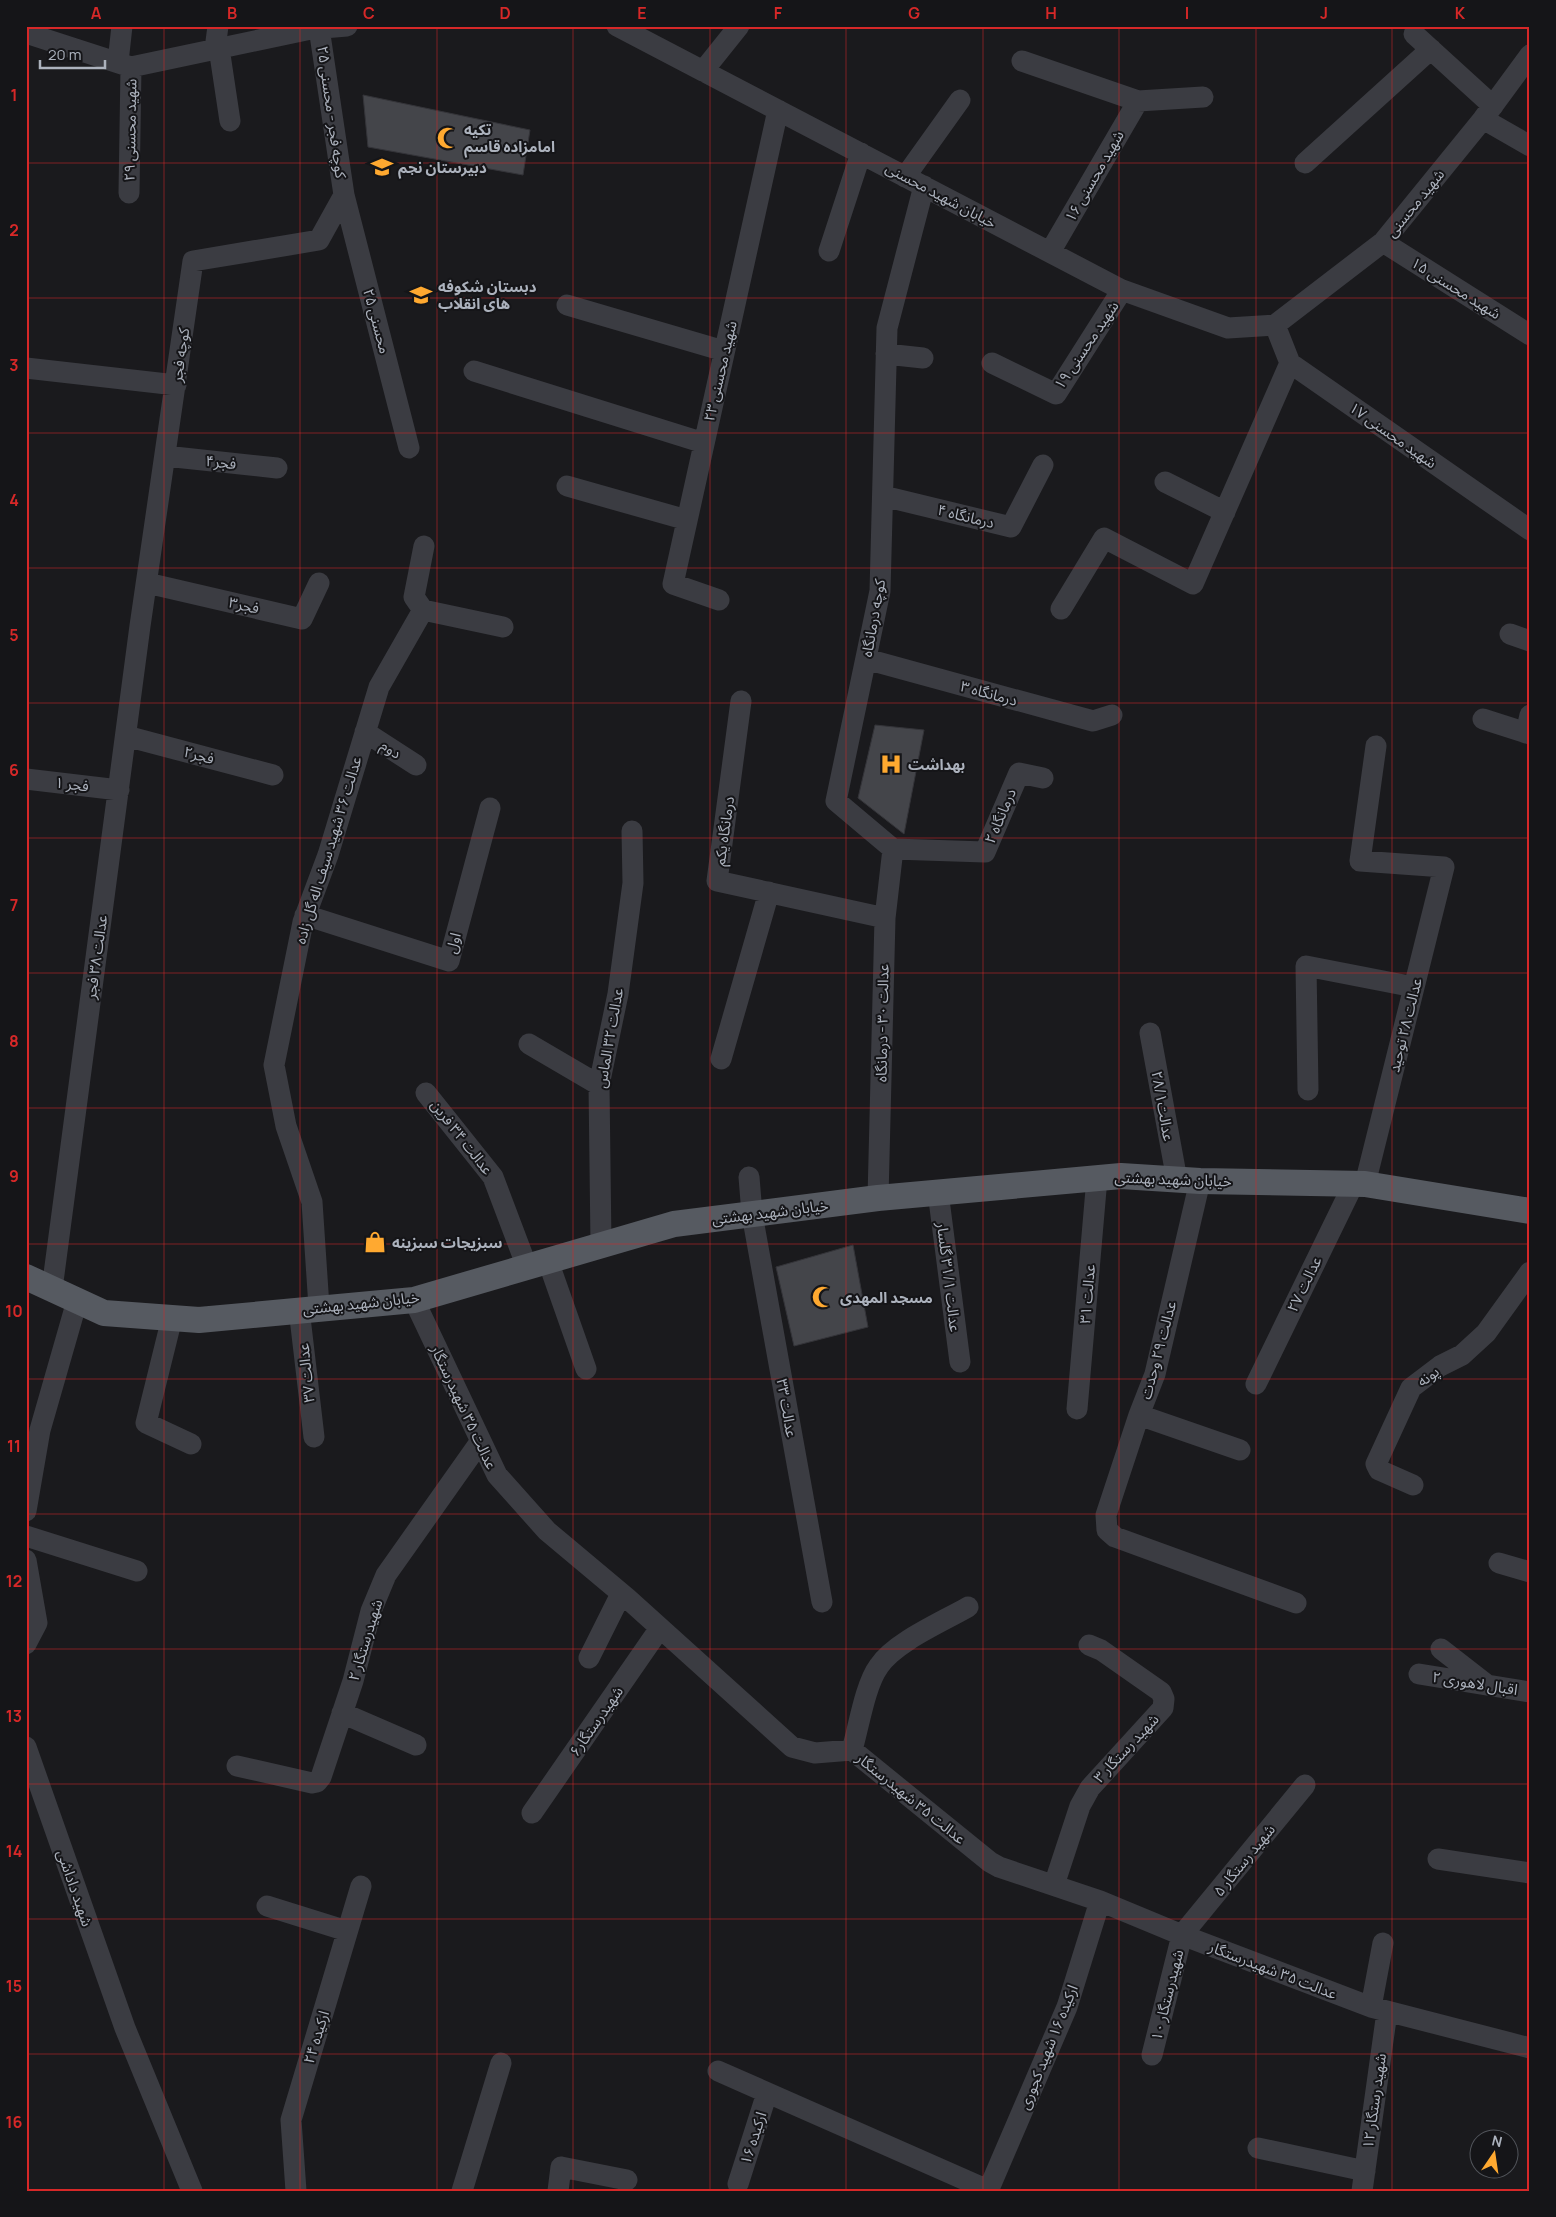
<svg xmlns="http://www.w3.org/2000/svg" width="1556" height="2217" font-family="Manrope,'Noto Sans Arabic',sans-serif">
	<rect width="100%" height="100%" fill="#1a1a1d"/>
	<!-- building -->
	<path fill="#44454a" stroke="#343439" d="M 363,95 L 530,130 L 523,175 L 368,147 Z
		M 875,725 L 924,730 L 904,834 L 858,798 Z
		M 853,1245 L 868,1327 L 794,1346 L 776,1267 Z"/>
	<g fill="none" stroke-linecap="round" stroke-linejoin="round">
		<!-- minor -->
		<path stroke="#3b3c42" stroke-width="21" d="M 617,26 L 1122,290 L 1228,328 L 1275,325
			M 319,28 L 344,195 L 409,448
			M 26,33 L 131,67 L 311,29 L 347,26
			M 1414,34 L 1493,106
			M 219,48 L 230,121
			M 215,49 L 218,26
			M 1022,61 L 1138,101 L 1203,97
			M 118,62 L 122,26
			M 703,71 L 739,26
			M 1483,119 L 1530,146
			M 1305,163 L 1431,49
			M 905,177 L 960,100
			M 129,193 L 131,67
			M 1383,242 L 1530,335
			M 829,251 L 861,153
			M 1050,252 L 1138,101
			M 567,305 L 724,351
			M 1275,325 L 1383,242 L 1483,119 L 1530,55
			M 1275,325 L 1290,363 L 1530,530
			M 886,354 L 923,358
			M 992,363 L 1056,394 L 1122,290
			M 26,368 L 176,385
			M 474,371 L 704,443
			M 165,456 L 277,468
			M 1165,482 L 1225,512
			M 567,486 L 687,520
			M 883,496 L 1011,527 L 1043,465
			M 424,546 L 414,597 L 423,610 L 503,627
			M 147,583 L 302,619 L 319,583
			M 719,600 L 673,584 L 778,110
			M 1061,609 L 1104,538 L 1193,584 L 1290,363
			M 1510,634 L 1530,641
			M 866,659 L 1093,721 L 1112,715
			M 741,701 L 717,881 L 885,918
			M 1483,719 L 1530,734
			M 365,732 L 416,765
			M 1526,733 L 1530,715
			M 126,736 L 273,775
			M 26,779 L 119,790
			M 893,849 L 836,801 L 880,591 L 887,328 L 924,186
			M 893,849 L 985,852 L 1019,773 L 1043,778
			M 305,915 L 449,961 L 490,808
			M 1150,1033 L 1177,1180
			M 529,1044 L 599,1085
			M 721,1059 L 769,892
			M 1308,1090 L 1306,966 L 1414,987
			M 426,1093 L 493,1177 L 527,1267
			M 749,1177 L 752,1214 L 822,1602
			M 1200,1181 L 1155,1374 L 1139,1415 L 1240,1450
			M 1365,1184 L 1444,867 L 1360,861 L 1376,746
			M 938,1192 L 960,1362
			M 878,1198 L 885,918 L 893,849
			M 601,1245 L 599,1085 L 618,994 L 633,883 L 632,831
			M 548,1261 L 586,1369
			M 52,1289 L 140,626 L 193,261 L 319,240 L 344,195
			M 414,1300 L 497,1475 L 547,1531 L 627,1598 L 792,1747 L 815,1753 L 852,1750 L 990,1862 L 999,1867 L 1100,1901 L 1182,1935 L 1371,2007 L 1530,2048
			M 319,1307 L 312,1202 L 286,1126 L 274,1065 L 303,922 L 328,855 L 379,687 L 423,610
			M 299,1309 L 314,1437
			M 172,1318 L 146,1423 L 191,1444
			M 1256,1384 L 1353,1185
			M 1077,1409 L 1097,1178
			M 1139,1415 L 1106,1515 L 1107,1530 L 1115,1537 L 1296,1603
			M 1413,1485 L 1379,1470 L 1376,1464 L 1411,1388 L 1440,1366 L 1462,1355 L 1486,1333 L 1530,1272
			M 26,1511 L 40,1430 L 77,1301
			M 26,1536 L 137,1571
			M 26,1560 L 37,1623 L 26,1644
			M 1499,1563 L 1530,1572
			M 1441,1649 L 1486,1684
			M 589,1658 L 621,1594
			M 1419,1674 L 1530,1692
			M 342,1713 L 416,1745
			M 26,1747 L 125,2028 L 192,2191
			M 852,1750 C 859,1726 865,1685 879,1666 C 895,1642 942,1622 968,1607
			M 237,1766 L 312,1783 L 317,1782 L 321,1777 L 353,1681 L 371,1611 L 386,1575 L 480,1442
			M 532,1813 L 660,1628
			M 1438,1859 L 1530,1873
			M 1054,1885 L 1080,1806 L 1090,1788 L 1163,1708 L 1164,1699 L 1161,1692 L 1101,1650 L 1089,1645
			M 267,1906 L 347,1931
			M 1371,2007 L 1383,1943
			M 1152,2055 L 1182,1935 L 1305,1785
			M 718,2071 L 988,2190
			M 1258,2148 L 1365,2171
			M 738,2184 L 767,2093
			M 296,2191 L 291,2120 L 361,1886
			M 462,2191 L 501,2063
			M 558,2191 L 561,2167 L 627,2180
			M 988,2191 L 1067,2007 L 1100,1901
			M 1362,2191 L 1387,2012"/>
		<!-- major -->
		<path stroke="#565a61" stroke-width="26" d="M 26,1277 L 104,1313 L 199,1320 L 414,1300 L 674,1224 L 878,1198 L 1121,1176 L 1200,1181 L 1365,1184 L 1530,1211"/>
	</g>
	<!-- grid -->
	<path fill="none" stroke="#d62828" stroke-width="1" stroke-opacity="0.55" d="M 164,26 L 164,2191M 300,26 L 300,2191M 437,26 L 437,2191M 573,26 L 573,2191M 710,26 L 710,2191M 846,26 L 846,2191M 983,26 L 983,2191M 1119,26 L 1119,2191M 1256,26 L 1256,2191M 1392,26 L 1392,2191M 26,163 L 1530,163M 26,298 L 1530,298M 26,433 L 1530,433M 26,568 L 1530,568M 26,703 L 1530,703M 26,838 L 1530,838M 26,973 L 1530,973M 26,1108 L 1530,1108M 26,1244 L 1530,1244M 26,1379 L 1530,1379M 26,1514 L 1530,1514M 26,1649 L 1530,1649M 26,1784 L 1530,1784M 26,1919 L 1530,1919M 26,2054 L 1530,2054"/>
	<!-- icons -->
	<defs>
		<g id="mosque-bare" transform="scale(1.725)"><path d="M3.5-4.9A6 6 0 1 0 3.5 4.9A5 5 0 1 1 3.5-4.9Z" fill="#ffa930" stroke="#151518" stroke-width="2.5" paint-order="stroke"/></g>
		<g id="school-bare" transform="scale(1.725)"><path d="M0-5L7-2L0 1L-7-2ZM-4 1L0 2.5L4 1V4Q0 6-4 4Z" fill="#ffa930" stroke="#151518" stroke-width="2.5" paint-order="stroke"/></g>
		<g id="hospital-bare" transform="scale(1.725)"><path d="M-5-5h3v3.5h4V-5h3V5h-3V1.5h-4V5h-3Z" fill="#ffa930" stroke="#151518" stroke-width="2.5" paint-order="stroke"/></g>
		<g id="shop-bare" transform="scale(1.725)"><path d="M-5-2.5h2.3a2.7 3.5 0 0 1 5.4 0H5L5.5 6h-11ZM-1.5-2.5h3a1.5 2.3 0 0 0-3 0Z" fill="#ffa930" stroke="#151518" stroke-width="2.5" paint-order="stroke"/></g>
	</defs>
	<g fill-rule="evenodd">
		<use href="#mosque-bare" x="448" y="138"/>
		<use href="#school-bare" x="382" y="167"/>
		<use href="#school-bare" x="421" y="295"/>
		<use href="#hospital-bare" x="891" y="764"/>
		<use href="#shop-bare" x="375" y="1242"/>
		<use href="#mosque-bare" x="823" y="1297"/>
	</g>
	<g text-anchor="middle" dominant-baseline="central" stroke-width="4" stroke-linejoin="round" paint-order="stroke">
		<!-- street labels -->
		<g font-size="15" fill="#acb2bd" stroke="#151518">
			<text transform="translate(332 112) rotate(82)">کوچه فجر - محسنی ۲۵</text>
			<text transform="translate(130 130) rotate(-89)">شهید محسنی ۲۹</text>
			<text transform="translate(1094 176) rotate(-60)">شهید محسنی ۱۶</text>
			<text transform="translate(941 195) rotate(28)">خیابان شهید محسنی</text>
			<text transform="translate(1415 203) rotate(-51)">شهید محسنی</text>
			<text transform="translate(1456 288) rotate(32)">شهید محسنی ۱۵</text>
			<text transform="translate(377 321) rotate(75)">محسنی ۲۵</text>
			<text transform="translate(1086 345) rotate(-56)">شهید محسنی ۱۹</text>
			<text transform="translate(180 355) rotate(-82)">کوچه فجر</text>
			<text transform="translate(720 371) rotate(-77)">شهید محسنی ۲۳</text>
			<text transform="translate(1393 435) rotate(35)">شهید محسنی ۱۷</text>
			<text transform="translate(221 462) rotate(6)">فجر۴</text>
			<text transform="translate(966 516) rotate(14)">درمانگاه ۴</text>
			<text transform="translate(244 605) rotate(13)">فجر۳</text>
			<text transform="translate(873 618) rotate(-80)">کوچه درمانگاه</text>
			<text transform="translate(989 693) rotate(15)">درمانگاه ۳</text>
			<text transform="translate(391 749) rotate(33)">دوم</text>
			<text transform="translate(199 755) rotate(15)">فجر۲</text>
			<text transform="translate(72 784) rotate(7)">فجر ۱</text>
			<text transform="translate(1000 816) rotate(-67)">درمانگاه ۲</text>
			<text transform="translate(724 831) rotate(-82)">درمانگاه یکم</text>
			<text transform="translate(328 850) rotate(-73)">عدالت ۳۶ شهید سیف اله گل زاده</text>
			<text transform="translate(453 943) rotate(-75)">اول</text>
			<text transform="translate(96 957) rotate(-82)">عدالت ۳۸ فجر</text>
			<text transform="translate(882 1023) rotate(-89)">عدالت ۳۰ - درمانگاه</text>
			<text transform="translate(1405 1025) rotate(-76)">عدالت ۲۸ توحید</text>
			<text transform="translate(609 1038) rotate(-80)">عدالت ۳۲ الماس</text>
			<text transform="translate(1163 1106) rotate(80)">عدالت۲۸/۱</text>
			<text transform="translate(462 1137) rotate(52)">عدالت ۳۴ فرین</text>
			<text transform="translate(1173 1179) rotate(2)">خیابان شهید بهشتی</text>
			<text transform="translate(770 1212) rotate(-7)">خیابان شهید بهشتی</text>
			<text transform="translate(949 1277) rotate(83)">عدالت ۳۱/۱ گلسار</text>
			<text transform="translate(1304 1284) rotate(-64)">عدالت ۲۷</text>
			<text transform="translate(1087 1294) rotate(-85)">عدالت ۳۱</text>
			<text transform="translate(361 1303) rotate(-6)">خیابان شهید بهشتی</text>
			<text transform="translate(1158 1350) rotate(-75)">عدالت ۲۹ وحدت</text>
			<text transform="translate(306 1373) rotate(-96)">عدالت ۳۷</text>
			<text transform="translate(1428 1376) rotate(-36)">پونه</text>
			<text transform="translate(464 1407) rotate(65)">عدالت ۳۵ شهیدرستگار</text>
			<text transform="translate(787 1408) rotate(80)">عدالت ۳۳</text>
			<text transform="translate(365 1640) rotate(-73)">شهیدرستگار ۲</text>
			<text transform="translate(1475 1683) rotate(9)">اقبال لاهوری ۲</text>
			<text transform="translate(596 1721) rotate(-55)">شهیدرستگار۶</text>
			<text transform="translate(1126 1748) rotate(-47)">شهید رستگار ۳</text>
			<text transform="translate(911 1798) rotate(39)">عدالت ۳۵ شهیدرستگار</text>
			<text transform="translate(1244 1860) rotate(-51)">شهید رستگار ۵</text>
			<text transform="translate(75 1888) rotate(71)">شهید داداشی</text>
			<text transform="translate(1273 1970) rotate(21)">عدالت ۳۵ شهیدرستگار</text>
			<text transform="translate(1167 1995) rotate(-76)">شهیدرستگار ۱۰</text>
			<text transform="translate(316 2037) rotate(-73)">ارکیده ۲۴</text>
			<text transform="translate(1048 2047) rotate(-68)">ارکیده ۱۶ شهید کجوری</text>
			<text transform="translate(1374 2101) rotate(-82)">شهید رستگار ۱۲</text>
			<text transform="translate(753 2138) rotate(-72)">ارکیده ۱۶</text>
		</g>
		<!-- poi labels -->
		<g font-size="15" font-weight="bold" fill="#acb2bd" stroke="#151518" text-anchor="start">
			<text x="464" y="129">تکیه<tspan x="464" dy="17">امامزاده قاسم</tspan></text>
			<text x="398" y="167">دبیرستان نجم</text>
			<text x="438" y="286">دبستان شکوفه<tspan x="438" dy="17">های انقلاب</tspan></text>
			<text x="908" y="764">بهداشت</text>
			<text x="392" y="1242">سبزیجات سبزینه</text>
			<text x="840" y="1297">مسجد المهدی</text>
		</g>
	</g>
	<!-- border -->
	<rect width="1556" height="2217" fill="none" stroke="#151518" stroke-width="55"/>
	<!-- north arrow -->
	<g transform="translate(1494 2154) rotate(13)"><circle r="24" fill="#151518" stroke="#51545a"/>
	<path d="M0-4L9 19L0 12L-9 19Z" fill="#ffa930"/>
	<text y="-8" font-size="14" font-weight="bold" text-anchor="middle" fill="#acb2bd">N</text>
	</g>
	<!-- scale -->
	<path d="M40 60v8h65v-8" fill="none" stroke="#acb2bd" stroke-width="2.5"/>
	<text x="48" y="60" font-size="15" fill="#acb2bd" stroke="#151518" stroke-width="4" paint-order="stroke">20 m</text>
	<rect x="28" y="28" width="1500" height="2162" fill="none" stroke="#d62828" stroke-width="2"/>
	<g font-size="16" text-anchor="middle" font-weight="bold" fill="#d62828">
		<text x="96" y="19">A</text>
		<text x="232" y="19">B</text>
		<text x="369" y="19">C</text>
		<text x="505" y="19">D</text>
		<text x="642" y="19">E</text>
		<text x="778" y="19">F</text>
		<text x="914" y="19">G</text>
		<text x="1051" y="19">H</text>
		<text x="1187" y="19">I</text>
		<text x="1324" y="19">J</text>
		<text x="1460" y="19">K</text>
		<text x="14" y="101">1</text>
		<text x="14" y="236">2</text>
		<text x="14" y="371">3</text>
		<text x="14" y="506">4</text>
		<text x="14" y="641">5</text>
		<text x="14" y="776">6</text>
		<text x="14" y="911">7</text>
		<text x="14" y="1047">8</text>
		<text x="14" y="1182">9</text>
		<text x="14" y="1317">10</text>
		<text x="14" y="1452">11</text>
		<text x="14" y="1587">12</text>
		<text x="14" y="1722">13</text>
		<text x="14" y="1857">14</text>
		<text x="14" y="1992">15</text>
		<text x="14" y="2128">16</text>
	</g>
</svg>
